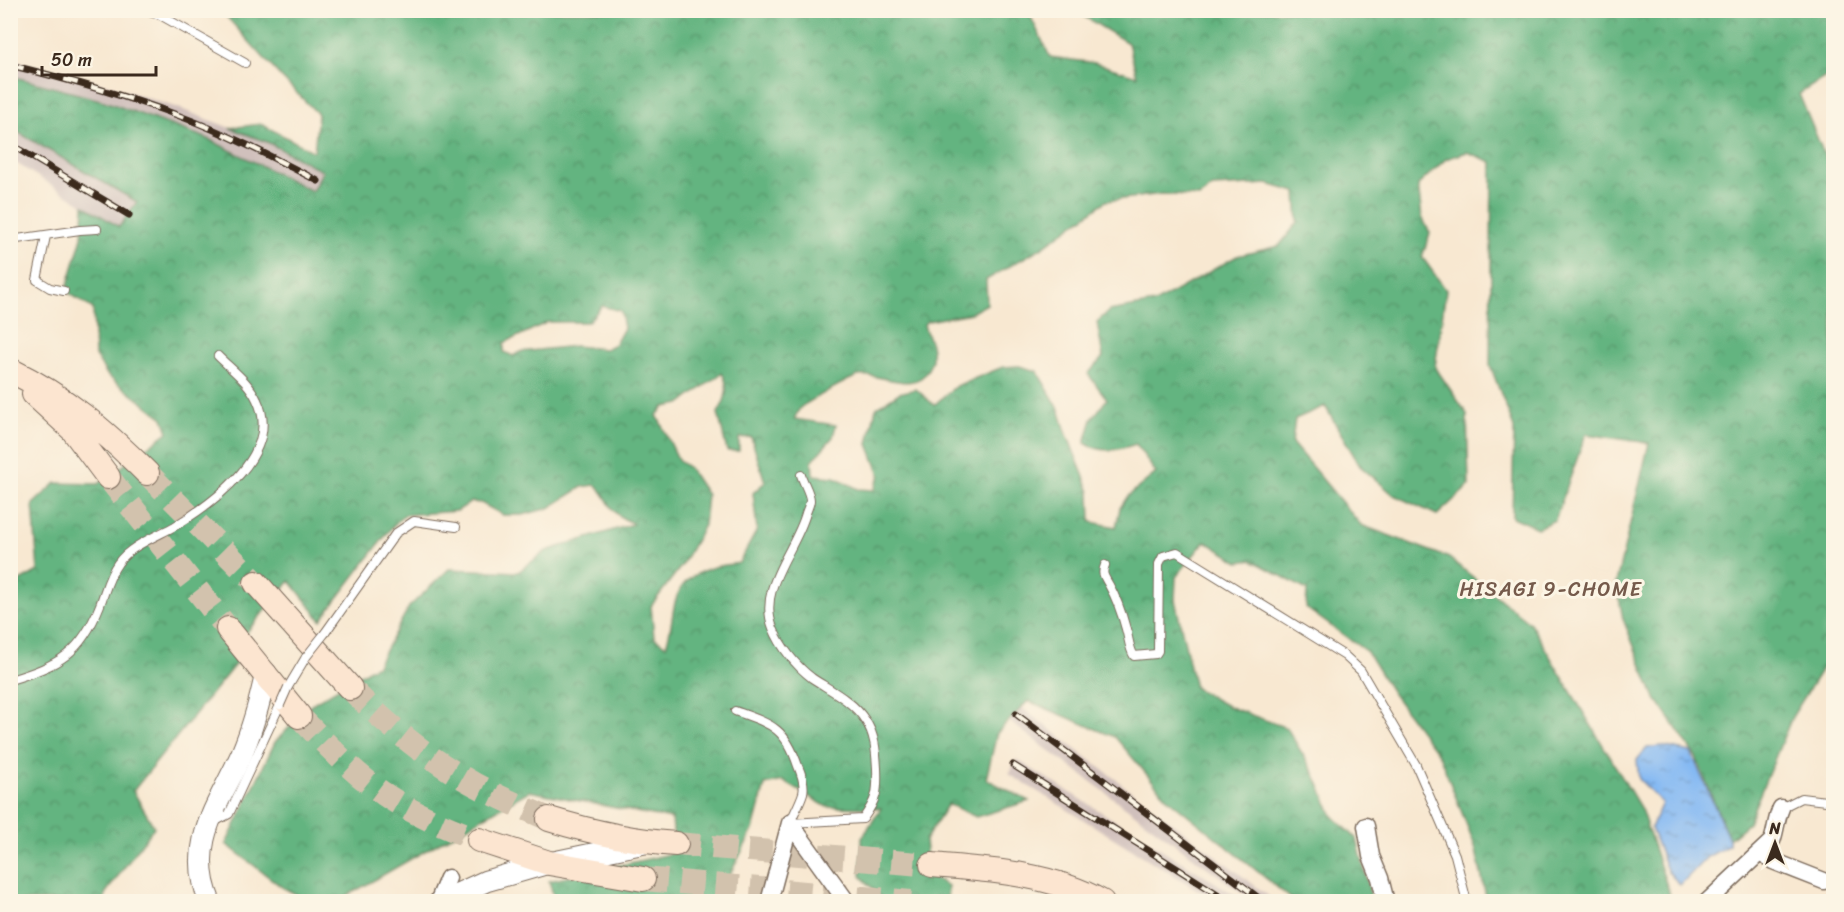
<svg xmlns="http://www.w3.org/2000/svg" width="1844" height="912" font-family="Sriracha,sans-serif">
	<defs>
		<pattern id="forest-crowns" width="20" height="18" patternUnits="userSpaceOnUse" patternTransform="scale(1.5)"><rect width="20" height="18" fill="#64b480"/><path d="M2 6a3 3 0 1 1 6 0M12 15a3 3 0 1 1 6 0" fill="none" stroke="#549368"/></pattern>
		<pattern id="water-ripples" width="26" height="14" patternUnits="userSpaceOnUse" patternTransform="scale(1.5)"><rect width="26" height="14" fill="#85b9f3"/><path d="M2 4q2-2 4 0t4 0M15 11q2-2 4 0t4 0" fill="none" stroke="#6e97c4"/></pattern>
	</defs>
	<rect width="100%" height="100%" fill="#fcf5e5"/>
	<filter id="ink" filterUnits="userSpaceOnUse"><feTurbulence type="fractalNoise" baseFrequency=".0167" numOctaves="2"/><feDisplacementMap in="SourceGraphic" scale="12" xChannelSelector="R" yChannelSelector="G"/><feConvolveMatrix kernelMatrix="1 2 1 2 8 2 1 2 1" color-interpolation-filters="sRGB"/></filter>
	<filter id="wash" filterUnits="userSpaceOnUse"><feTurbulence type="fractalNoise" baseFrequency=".008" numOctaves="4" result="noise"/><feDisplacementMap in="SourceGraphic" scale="24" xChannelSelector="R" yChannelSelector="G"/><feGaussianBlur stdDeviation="1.35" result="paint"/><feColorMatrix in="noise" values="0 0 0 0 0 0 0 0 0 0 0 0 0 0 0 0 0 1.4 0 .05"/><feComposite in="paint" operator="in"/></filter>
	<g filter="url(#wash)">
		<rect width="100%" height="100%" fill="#f8e8d1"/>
		<!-- railway -->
		<path fill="#d0c0bc" d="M 10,59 L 108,85 L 181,109 L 267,142 L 324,171 L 312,191 L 205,138 L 104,101 L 11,76 Z
			M 10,128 L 137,202 L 119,227 L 11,160 Z
			M 1021,707 L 1275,901 L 1253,901 L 1010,722 Z
			M 1016,759 L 1143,838 L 1245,901 L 1216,901 L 1009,774 Z"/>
		<!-- forest -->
		<path fill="url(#forest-crowns)" stroke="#506f4f" stroke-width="1.5" fill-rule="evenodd" d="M 219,11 L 1028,11 L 1050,57 L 1095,63 L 1137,76 L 1128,43 L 1075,11 L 1833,11 L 1833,72 L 1799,94 L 1826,159 L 1833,162 L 1833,651 L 1792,717 L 1748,823 L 1729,839 L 1696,757 L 1654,696 L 1623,619 L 1616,583 L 1649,443 L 1586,434 L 1555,520 L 1537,528 L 1512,517 L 1514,428 L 1490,365 L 1492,162 L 1467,152 L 1446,159 L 1418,185 L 1422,217 L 1430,233 L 1422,257 L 1446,290 L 1435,367 L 1467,414 L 1469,486 L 1437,515 L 1394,495 L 1360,466 L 1325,406 L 1295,419 L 1292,443 L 1361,525 L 1449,558 L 1530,623 L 1641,809 L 1672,901 L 1487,901 L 1475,846 L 1440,757 L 1391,691 L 1367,652 L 1306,608 L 1307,590 L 1252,560 L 1239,562 L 1205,541 L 1176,577 L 1175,600 L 1195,688 L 1227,706 L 1287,728 L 1315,775 L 1333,816 L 1357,839 L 1372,901 L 1294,901 L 1166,797 L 1115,737 L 1028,701 L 997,733 L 986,779 L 1029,801 L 976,817 L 948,804 L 925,840 L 928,874 L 948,886 L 947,901 L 884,901 L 861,876 L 862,838 L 881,808 L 827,807 L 783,781 L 765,785 L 753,830 L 716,901 L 555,901 L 549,881 L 675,853 L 672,819 L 529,791 L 338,901 L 309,901 L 282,887 L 226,844 L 275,742 L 313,703 L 377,665 L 409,607 L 449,569 L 518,572 L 546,551 L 633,524 C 628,520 620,518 616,513 C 607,504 605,491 595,485 L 582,487 L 549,508 L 523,515 L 503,515 L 481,503 L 471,502 L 457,511 L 404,515 L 392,527 L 321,620 L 290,581 L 233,648 L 237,662 L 133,791 L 154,827 L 105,894 L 105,901 L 11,901 L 11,586 L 38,571 L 33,504 L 56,483 L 98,484 L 168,432 L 163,418 L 108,376 L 95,356 L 93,309 L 66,291 L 82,237 L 84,205 L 119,227 L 137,202 L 11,128 L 11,76 L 104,101 L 206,138 L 312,191 L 323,171 L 267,142 L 230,128 L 261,124 L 314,152 L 318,114 L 281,77 L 226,16 ZM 1268,184 L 1296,192 L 1298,222 L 1279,246 L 1237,256 L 1155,303 L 1109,311 L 1097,322 L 1103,357 L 1088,374 L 1107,399 L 1092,419 L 1085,443 C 1102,454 1118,450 1136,444 L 1156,473 L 1127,497 L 1120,508 L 1116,527 L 1091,522 L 1090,492 L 1066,432 L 1059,409 L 1037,371 L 1019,366 L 1003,367 L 956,386 L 934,405 L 916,389 L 899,393 L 876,408 L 868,444 L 880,475 L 874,490 L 858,489 L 835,477 L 813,475 L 812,461 L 833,437 L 836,425 L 794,419 C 796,416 798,410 801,407 C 808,402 850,378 858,376 C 877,371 914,395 927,371 C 929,367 932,363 932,359 C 934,344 926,336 924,324 L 928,321 L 971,313 L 987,304 L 986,280 L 1044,246 L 1106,201 L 1162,194 L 1199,197 L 1213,187 ZM 602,306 L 621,311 L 624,328 L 615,344 L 605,349 L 575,346 L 520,352 L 513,356 L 504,352 L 504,343 L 548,322 L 588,322 ZM 722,373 C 730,387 726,400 718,413 L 727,451 L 739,451 L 739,438 L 751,437 L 765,482 L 753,493 L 757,530 L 739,563 C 730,565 720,565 711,568 C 666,583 678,609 666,646 L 654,637 L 651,606 L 682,565 L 704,525 L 707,495 L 689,468 L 679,461 L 657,415 L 664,407 L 680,404 Z"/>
		<!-- water -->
		<path fill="url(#water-ripples)" stroke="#607288" stroke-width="1.5" d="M 1661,746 L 1691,752 L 1729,839 L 1729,845 L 1707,857 L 1680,885 L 1667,870 L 1651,828 L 1662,803 L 1639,779 L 1637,760 L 1647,748 Z"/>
	</g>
	<g filter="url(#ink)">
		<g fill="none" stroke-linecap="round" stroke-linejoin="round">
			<!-- secondary-tunnel -->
			<path stroke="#d2c2ad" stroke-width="24" stroke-dasharray="24 12" stroke-linecap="butt" d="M 147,473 L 256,583
				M 108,477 L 228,629
				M 350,688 C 387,725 428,759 474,784 C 498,797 524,808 549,819
				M 299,716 C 326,744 352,772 384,794 C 413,814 446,827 479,840
				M 676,844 L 932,865
				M 643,879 L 911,902"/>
			<!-- service casing -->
			<g stroke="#7d6c5d" stroke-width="10">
				<path id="service" d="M 141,10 L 160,15 L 245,63
					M 46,236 L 37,280 L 50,288 L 64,291
					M 10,238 L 17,239 L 80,230 L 97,229
					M 1105,565 C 1101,575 1105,577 1109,585 C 1117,599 1122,614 1126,629 C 1129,639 1129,648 1134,656 L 1156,654 L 1158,651 L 1159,564 L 1163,556 L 1177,552 L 1345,656 L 1361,671 L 1416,765 L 1455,855 L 1467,902
					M 325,633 L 396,533 L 414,521 L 456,527
					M 10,680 C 59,665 81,654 100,605 C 105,592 109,575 118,563 C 130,546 157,536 175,526 C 213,503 283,453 257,400 C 249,382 232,370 218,356
					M 288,687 L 306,657
					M 735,711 C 771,724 785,727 798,766 C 801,773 805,785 803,793 C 800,803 794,813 790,823 L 863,819 C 877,799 878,792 877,768 C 876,751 875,734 865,720 C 853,701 830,690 812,678 C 796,666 780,646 773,628 C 757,588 796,550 806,513 C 807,510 810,504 810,500 C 810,493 803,482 801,475
					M 1781,808 L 1801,798 L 1834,802
					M 214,822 L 229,814 L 280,705"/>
			</g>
			<!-- minor casing -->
			<g stroke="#7d6c5d" stroke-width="19">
				<path id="minor" d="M 790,823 L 847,902
					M 1366,826 L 1371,856 L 1380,878 L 1386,902
					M 1760,853 L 1773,861 L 1824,881
					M 438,902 L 448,878
					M 769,902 L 790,823
					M 1707,902 L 1772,841 C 1776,830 1776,819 1781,808"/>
			</g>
			<!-- tertiary casing -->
			<g stroke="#7d6c5d" stroke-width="23">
				<path id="tertiary" d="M 210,902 C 185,843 220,803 242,753 C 253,727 260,701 266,673
					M 440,902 L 486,881 L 549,863 L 645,843"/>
			</g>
			<!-- secondary casing -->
			<g stroke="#7d6c5d" stroke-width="26">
				<path id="secondary" d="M 10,370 C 65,397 104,430 147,473
					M 34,394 L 73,430 L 108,477
					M 256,583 L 350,688
					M 228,629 L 299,716
					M 549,819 C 591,832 633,841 676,844
					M 479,840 L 549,863 L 643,879
					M 932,865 C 990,870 1050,873 1102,902"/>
			</g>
			<!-- service -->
			<use href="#service" stroke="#fff" stroke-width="8"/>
			<!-- minor -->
			<use href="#minor" stroke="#fff" stroke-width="16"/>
			<!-- tertiary -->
			<use href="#tertiary" stroke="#fff" stroke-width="21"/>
			<!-- secondary -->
			<use href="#secondary" stroke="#fce5d0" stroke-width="24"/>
			<!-- rail casing -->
			<g stroke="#3b2a1e" stroke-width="7">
				<path id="rail" d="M 10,65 C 67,79 123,95 177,115 C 226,133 272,157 318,181
					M 10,144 L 129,215
					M 1016,714 L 1264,902
					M 1013,765 L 1230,902"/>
			</g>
			<!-- rail -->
			<use href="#rail" stroke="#fcf5e5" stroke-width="4.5" stroke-dasharray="14" stroke-linecap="butt"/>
			<!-- service-bridge casing -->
			<g stroke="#7d6c5d" stroke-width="10" stroke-linecap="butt">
				<path id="service-bridge" d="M 306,657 L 325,633
					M 280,705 L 288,687"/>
			</g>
			<!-- service-bridge -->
			<use href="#service-bridge" stroke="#fff" stroke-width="8"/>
		</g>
	</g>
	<g text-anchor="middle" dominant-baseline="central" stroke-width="6" stroke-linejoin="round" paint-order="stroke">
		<!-- neighbourhood labels -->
		<g font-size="20" letter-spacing="1.5" fill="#755a4b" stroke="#fcf5e5">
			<text x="1551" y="589">HISAGI 9-CHOME</text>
		</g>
	</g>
	<!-- margin -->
	<rect width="1844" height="912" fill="none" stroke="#fcf5e5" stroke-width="36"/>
	<!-- north arrow -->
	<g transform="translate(1775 843)" stroke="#fcf5e5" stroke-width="4.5" paint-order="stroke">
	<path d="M0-4.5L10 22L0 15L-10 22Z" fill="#3b2a1e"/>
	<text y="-9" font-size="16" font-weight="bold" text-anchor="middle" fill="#3b2a1e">N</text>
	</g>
	<!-- scale -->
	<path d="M42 66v9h114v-9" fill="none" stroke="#3b2a1e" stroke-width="3"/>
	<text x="51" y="66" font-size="18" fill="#3b2a1e" stroke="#fcf5e5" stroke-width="4.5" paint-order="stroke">50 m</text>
</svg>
